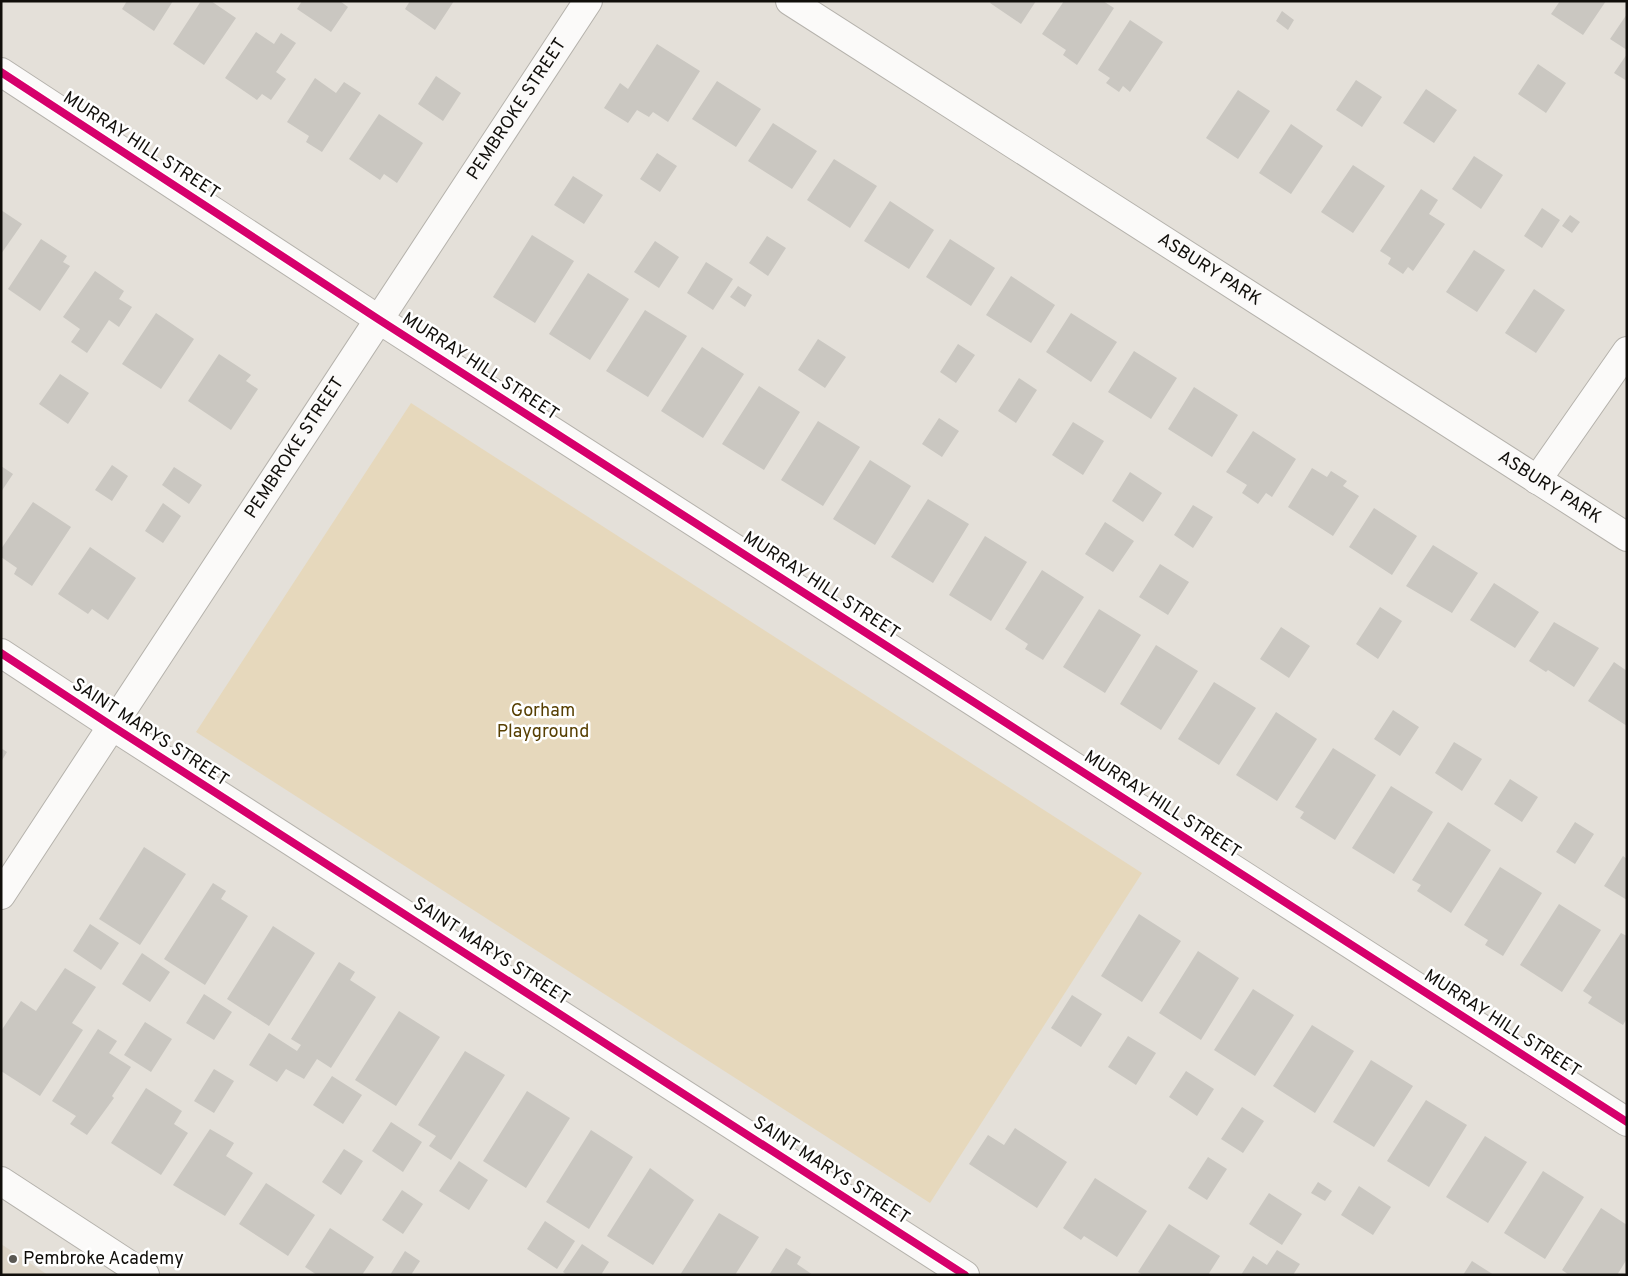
<svg xmlns="http://www.w3.org/2000/svg" width="1628" height="1276" font-family="Overpass,sans-serif">
	<rect width="100%" height="100%" fill="#e4e0d9"/>
	<!-- built -->
	<path fill="#ddd5c7" d="M 1,1244 L 48,1275 L 1,1275 Z"/>
	<!-- green -->
	<path fill="#e6d8bc" d="M 411,403 L 1142,873 L 930,1203 L 196,732 Z"/>
	<!-- building -->
	<path fill="#cac7c1" d="M 127,1 L 173,1 L 154,31 L 122,9 Z
		M 201,1 L 211,1 L 236,18 L 204,65 L 173,44 Z
		M 302,1 L 340,1 L 348,7 L 331,32 L 297,9 Z
		M 410,1 L 454,1 L 435,30 L 405,9 Z
		M 991,1 L 1036,1 L 1021,24 L 990,3 Z
		M 1064,1 L 1103,1 L 1114,8 L 1077,65 L 1063,55 L 1066,50 L 1042,34 Z
		M 1560,1 L 1606,1 L 1583,35 L 1551,14 Z
		M 1282,11 L 1294,20 L 1288,30 L 1276,21 Z
		M 1627,14 L 1627,50 L 1610,39 Z
		M 1130,20 L 1163,42 L 1130,92 L 1123,86 L 1119,92 L 1106,83 L 1110,78 L 1098,70 Z
		M 256,32 L 274,44 L 281,33 L 296,43 L 276,72 L 286,79 L 271,100 L 262,94 L 257,100 L 225,78 Z
		M 657,44 L 700,71 L 668,122 L 653,112 L 649,117 L 637,110 L 628,123 L 604,108 L 620,83 L 628,89 Z
		M 1627,54 L 1627,81 L 1614,73 Z
		M 1538,64 L 1566,83 L 1546,113 L 1518,94 Z
		M 436,76 L 461,93 L 443,121 L 418,104 Z
		M 315,78 L 336,93 L 344,82 L 361,93 L 322,152 L 306,142 L 309,136 L 287,122 Z
		M 1356,80 L 1382,97 L 1362,127 L 1336,110 Z
		M 717,81 L 761,109 L 736,147 L 692,119 Z
		M 1426,89 L 1457,110 L 1434,143 L 1403,123 Z
		M 1238,90 L 1270,111 L 1238,159 L 1206,138 Z
		M 379,114 L 423,143 L 397,183 L 384,174 L 380,180 L 349,159 Z
		M 773,123 L 817,151 L 792,189 L 748,161 Z
		M 1291,124 L 1323,146 L 1291,194 L 1259,173 Z
		M 657,153 L 677,166 L 660,192 L 640,179 Z
		M 1474,156 L 1503,175 L 1481,209 L 1452,189 Z
		M 834,159 L 877,186 L 850,228 L 807,200 Z
		M 1353,165 L 1385,186 L 1353,233 L 1321,212 Z
		M 573,176 L 603,195 L 584,224 L 554,205 Z
		M 1421,189 L 1438,200 L 1429,214 L 1445,224 L 1413,271 L 1408,267 L 1403,274 L 1388,264 L 1391,258 L 1380,251 Z
		M 890,201 L 934,230 L 909,269 L 864,241 Z
		M 1542,208 L 1560,220 L 1542,248 L 1524,236 Z
		M 1,210 L 22,224 L 1,254 Z
		M 1570,215 L 1580,222 L 1572,233 L 1562,226 Z
		M 532,235 L 574,261 L 535,323 L 493,297 Z
		M 767,236 L 786,248 L 768,276 L 749,263 Z
		M 41,239 L 67,256 L 63,262 L 70,266 L 40,311 L 8,289 Z
		M 950,239 L 995,268 L 971,306 L 926,277 Z
		M 655,241 L 679,257 L 659,288 L 634,272 Z
		M 1474,250 L 1505,270 L 1477,312 L 1446,292 Z
		M 706,262 L 733,279 L 713,310 L 687,293 Z
		M 95,271 L 124,291 L 119,299 L 132,307 L 119,327 L 109,320 L 87,353 L 71,342 L 80,329 L 63,317 Z
		M 588,273 L 629,299 L 590,360 L 549,334 Z
		M 1011,276 L 1055,305 L 1031,343 L 986,315 Z
		M 738,286 L 752,295 L 745,307 L 730,297 Z
		M 1534,289 L 1565,310 L 1536,353 L 1505,333 Z
		M 645,310 L 687,336 L 648,397 L 606,371 Z
		M 156,313 L 194,339 L 161,389 L 122,364 Z
		M 1071,313 L 1117,342 L 1091,382 L 1046,352 Z
		M 818,339 L 846,357 L 825,388 L 798,370 Z
		M 958,344 L 975,355 L 956,383 L 940,372 Z
		M 702,347 L 744,374 L 703,438 L 661,411 Z
		M 1134,351 L 1177,378 L 1151,419 L 1108,392 Z
		M 219,354 L 251,375 L 246,381 L 258,389 L 231,430 L 188,401 Z
		M 60,374 L 89,393 L 68,424 L 39,404 Z
		M 1019,378 L 1037,390 L 1016,423 L 998,411 Z
		M 759,386 L 800,412 L 764,470 L 722,444 Z
		M 1194,387 L 1238,415 L 1212,457 L 1168,429 Z
		M 939,418 L 959,431 L 942,457 L 922,444 Z
		M 818,421 L 860,447 L 823,506 L 781,480 Z
		M 1073,422 L 1104,441 L 1083,475 L 1052,455 Z
		M 1253,431 L 1296,459 L 1272,497 L 1266,493 L 1258,504 L 1242,493 L 1247,485 L 1226,472 Z
		M 870,460 L 911,486 L 875,545 L 833,519 Z
		M 112,465 L 128,476 L 112,501 L 95,490 Z
		M 1,466 L 13,474 L 1,492 Z
		M 174,467 L 202,485 L 189,504 L 162,485 Z
		M 1312,468 L 1327,477 L 1331,471 L 1347,481 L 1343,486 L 1359,496 L 1333,536 L 1288,507 Z
		M 1130,472 L 1162,493 L 1143,522 L 1112,501 Z
		M 928,499 L 969,524 L 933,583 L 891,557 Z
		M 33,502 L 71,527 L 32,586 L 14,574 L 17,568 L 1,557 L 1,549 Z
		M 163,503 L 181,516 L 163,543 L 145,531 Z
		M 1193,505 L 1213,517 L 1193,548 L 1174,535 Z
		M 1374,508 L 1417,536 L 1392,575 L 1349,547 Z
		M 1105,522 L 1134,541 L 1113,572 L 1085,554 Z
		M 985,536 L 1027,562 L 991,621 L 949,595 Z
		M 1433,545 L 1478,573 L 1452,613 L 1406,586 Z
		M 90,547 L 136,578 L 108,620 L 92,609 L 88,614 L 58,594 Z
		M 1160,564 L 1189,582 L 1168,615 L 1139,597 Z
		M 1042,570 L 1084,597 L 1043,660 L 1025,649 L 1028,644 L 1005,629 Z
		M 1494,583 L 1539,612 L 1515,648 L 1470,620 Z
		M 1380,607 L 1402,621 L 1378,659 L 1356,644 Z
		M 1099,609 L 1141,635 L 1105,693 L 1063,667 Z
		M 1554,622 L 1599,648 L 1574,687 L 1548,670 L 1546,672 L 1529,661 Z
		M 1281,627 L 1310,646 L 1289,678 L 1260,659 Z
		M 1156,645 L 1198,671 L 1161,730 L 1120,704 Z
		M 1614,662 L 1627,671 L 1627,726 L 1588,701 Z
		M 1214,682 L 1256,708 L 1219,765 L 1178,739 Z
		M 1393,710 L 1419,727 L 1400,756 L 1374,739 Z
		M 1276,712 L 1317,739 L 1277,801 L 1236,775 Z
		M 1454,742 L 1482,759 L 1462,791 L 1435,773 Z
		M 1,748 L 7,752 L 1,762 Z
		M 1333,748 L 1376,775 L 1335,840 L 1300,818 L 1304,812 L 1295,807 Z
		M 1510,779 L 1538,797 L 1522,822 L 1494,804 Z
		M 1391,786 L 1433,812 L 1394,874 L 1352,848 Z
		M 1448,822 L 1491,850 L 1451,913 L 1417,891 L 1421,885 L 1412,880 Z
		M 1575,822 L 1594,834 L 1575,864 L 1556,852 Z
		M 144,847 L 186,874 L 140,945 L 99,919 Z
		M 1623,856 L 1627,859 L 1627,900 L 1604,886 Z
		M 1500,867 L 1542,893 L 1503,956 L 1485,945 L 1488,940 L 1464,925 Z
		M 213,883 L 226,891 L 221,899 L 248,916 L 205,985 L 164,959 Z
		M 1559,904 L 1601,930 L 1562,992 L 1520,965 Z
		M 1139,914 L 1181,941 L 1142,1002 L 1101,976 Z
		M 90,924 L 119,943 L 101,970 L 73,951 Z
		M 273,926 L 315,953 L 269,1026 L 227,999 Z
		M 1621,933 L 1627,936 L 1627,1018 L 1623,1025 L 1588,1003 L 1592,997 L 1583,991 Z
		M 1198,951 L 1239,978 L 1201,1040 L 1159,1013 Z
		M 142,953 L 170,972 L 150,1002 L 122,984 Z
		M 339,962 L 355,972 L 350,980 L 376,997 L 331,1068 L 317,1059 L 304,1079 L 286,1069 L 277,1082 L 249,1065 L 269,1033 L 297,1051 L 301,1045 L 291,1039 Z
		M 65,968 L 96,987 L 72,1023 L 83,1030 L 40,1096 L 1,1071 L 1,1031 L 21,1001 L 36,1011 Z
		M 1253,989 L 1294,1015 L 1255,1076 L 1214,1050 Z
		M 204,994 L 232,1012 L 214,1040 L 186,1023 Z
		M 1072,995 L 1102,1014 L 1081,1047 L 1051,1028 Z
		M 399,1011 L 440,1037 L 396,1106 L 355,1080 Z
		M 145,1022 L 172,1039 L 151,1072 L 124,1055 Z
		M 1312,1025 L 1354,1051 L 1315,1113 L 1273,1086 Z
		M 98,1029 L 117,1041 L 109,1053 L 131,1067 L 112,1096 L 114,1098 L 87,1135 L 70,1124 L 76,1116 L 52,1101 Z
		M 1128,1036 L 1156,1053 L 1136,1085 L 1108,1067 Z
		M 465,1051 L 505,1075 L 451,1160 L 429,1146 L 436,1136 L 418,1125 Z
		M 1371,1060 L 1413,1086 L 1374,1147 L 1333,1122 Z
		M 214,1069 L 234,1081 L 214,1113 L 194,1101 Z
		M 1186,1071 L 1214,1089 L 1197,1116 L 1169,1097 Z
		M 332,1076 L 362,1095 L 343,1124 L 313,1105 Z
		M 146,1088 L 182,1111 L 174,1124 L 188,1133 L 161,1175 L 111,1143 Z
		M 527,1091 L 570,1118 L 526,1188 L 483,1161 Z
		M 1426,1100 L 1467,1125 L 1429,1187 L 1387,1161 Z
		M 1242,1107 L 1264,1121 L 1243,1153 L 1221,1139 Z
		M 391,1122 L 422,1142 L 403,1172 L 372,1151 Z
		M 1015,1128 L 1067,1162 L 1037,1208 L 969,1164 L 988,1135 L 1004,1145 Z
		M 210,1129 L 234,1143 L 226,1156 L 253,1173 L 225,1216 L 173,1185 Z
		M 591,1130 L 633,1157 L 589,1229 L 546,1202 Z
		M 1485,1136 L 1527,1162 L 1488,1223 L 1446,1197 Z
		M 344,1149 L 363,1161 L 341,1195 L 322,1182 Z
		M 1208,1157 L 1227,1169 L 1207,1200 L 1188,1188 Z
		M 459,1161 L 488,1180 L 469,1210 L 439,1191 Z
		M 650,1168 L 694,1200 L 653,1265 L 607,1236 Z
		M 1543,1171 L 1584,1197 L 1545,1259 L 1504,1233 Z
		M 1095,1178 L 1147,1211 L 1117,1257 L 1084,1236 L 1081,1240 L 1063,1228 Z
		M 1318,1182 L 1332,1191 L 1325,1201 L 1311,1193 Z
		M 266,1183 L 315,1215 L 288,1256 L 239,1224 Z
		M 1359,1186 L 1391,1207 L 1373,1235 L 1341,1215 Z
		M 402,1190 L 423,1204 L 403,1234 L 382,1220 Z
		M 1269,1193 L 1302,1214 L 1282,1245 L 1249,1224 Z
		M 1601,1208 L 1627,1225 L 1627,1259 L 1617,1275 L 1569,1275 L 1562,1270 Z
		M 719,1213 L 759,1237 L 735,1275 L 680,1275 Z
		M 545,1221 L 575,1241 L 557,1269 L 527,1249 Z
		M 1169,1224 L 1220,1256 L 1208,1275 L 1143,1275 L 1138,1272 Z
		M 330,1228 L 374,1257 L 362,1275 L 317,1275 L 305,1267 Z
		M 582,1244 L 609,1262 L 601,1275 L 567,1275 L 563,1272 Z
		M 786,1248 L 801,1257 L 797,1264 L 813,1275 L 769,1275 Z
		M 1277,1250 L 1300,1264 L 1293,1275 L 1241,1275 L 1253,1256 L 1267,1265 Z
		M 405,1251 L 420,1261 L 411,1275 L 390,1275 Z
		M 1472,1261 L 1494,1275 L 1463,1275 Z"/>
	<g fill="none" stroke-linecap="round" stroke-linejoin="round">
		<!-- minor casing -->
		<g stroke="#b5b2ac" stroke-width="30">
			<g id="minor">
				<path id="s1" d="M 790,1 L 1627,537"/>
				<path d="M 1,72 L 378,319 L 1627,1122"/>
				<path d="M 1537,480 L 1627,351"/>
				<path d="M 1,653 L 112,726 L 965,1275"/>
				<path d="M 1,1181 L 145,1275"/>
			</g>
		</g>
		<!-- tertiary casing -->
		<g stroke="#b5b2ac" stroke-width="30">
			<g id="tertiary">
				<path id="s2" d="M 1,895 L 588,1"/>
			</g>
		</g>
		<!-- minor -->
		<use href="#minor" stroke="#fbfaf9" stroke-width="28"/>
		<!-- tertiary -->
		<use href="#tertiary" stroke="#fbfaf9" stroke-width="28"/>
		<!-- cycleway casing -->
		<g stroke="#fff" stroke-width="11">
			<path id="cycleway" d="M 1,72 L 378,319 L 1627,1122
				M 1,653 L 112,726 L 965,1275"/>
		</g>
		<!-- cycleway -->
		<use href="#cycleway" stroke="#d6006c" stroke-width="8"/>
	</g>
	<!-- markers -->
	<circle fill="#5a5852" stroke="#fff" stroke-width="2" cx="13" cy="1259" r="5"/>
	<g text-anchor="middle" dominant-baseline="central" stroke-width="5" stroke-linejoin="round" paint-order="stroke">
		<!-- street labels -->
		<g font-size="18" fill="#100e0a" stroke="#fff">
			<text stroke="none"><textPath href="#s2" startOffset="940">PEMBROKE STREET</textPath></text>
			<text transform="translate(141 146) rotate(33)">MURRAY HILL STREET</text>
			<text stroke="none"><textPath href="#s1" startOffset="498">ASBURY PARK</textPath></text>
			<text transform="translate(480 367) rotate(33)">MURRAY HILL STREET</text>
			<text stroke="none"><textPath href="#s2" startOffset="535">PEMBROKE STREET</textPath></text>
			<text stroke="none"><textPath href="#s1" startOffset="902">ASBURY PARK</textPath></text>
			<text transform="translate(821 586) rotate(33)">MURRAY HILL STREET</text>
			<text transform="translate(150 733) rotate(33)">SAINT MARYS STREET</text>
			<text transform="translate(1162 805) rotate(33)">MURRAY HILL STREET</text>
			<text transform="translate(491 952) rotate(33)">SAINT MARYS STREET</text>
			<text transform="translate(1502 1024) rotate(33)">MURRAY HILL STREET</text>
			<text transform="translate(831 1171) rotate(33)">SAINT MARYS STREET</text>
		</g>
		<!-- park labels -->
		<g font-size="18" fill="#573f02" stroke="#fff">
			<text x="543" y="711">Gorham<tspan x="543" dy="21">Playground</tspan></text>
		</g>
		<!-- poi labels -->
		<g font-size="18" fill="#100e0a" stroke="#fff" text-anchor="start">
			<text x="23" y="1259">Pembroke Academy</text>
		</g>
	</g>
	<!-- border -->
	<rect width="1628" height="1276" fill="none" stroke="#100e0a" stroke-width="5"/>
</svg>
